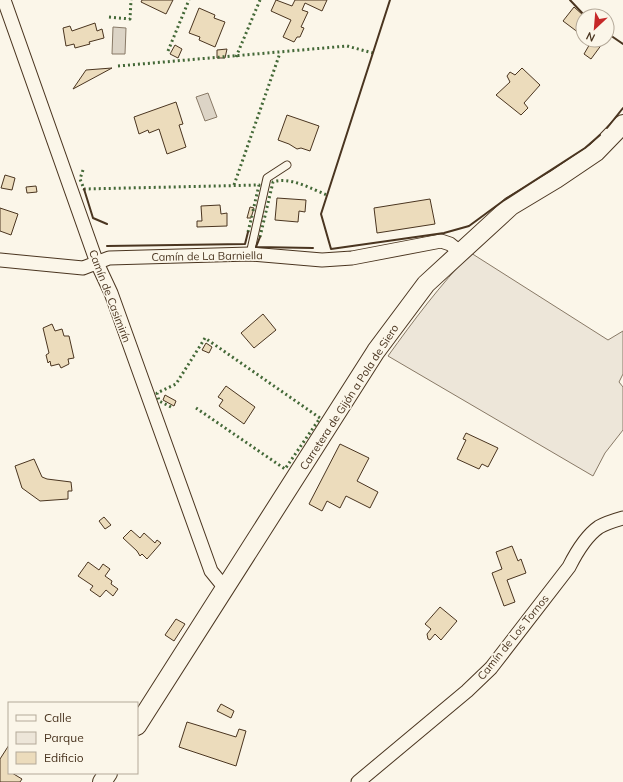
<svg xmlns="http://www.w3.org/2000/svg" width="623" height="782" font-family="Mulish,sans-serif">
	<rect width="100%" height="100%" fill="#fbf6e9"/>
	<!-- green -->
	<path fill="#ede6d9" stroke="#887966" d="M 471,253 L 608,340 L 623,331 L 623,374 L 619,382 L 623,387 L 623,430 L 605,453 L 593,476 L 388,356 C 414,320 440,285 471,253 Z"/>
	<!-- water -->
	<path fill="#dcd4c6" stroke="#887966" d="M 113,27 L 126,28 L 125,54 L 112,54 Z
		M 208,93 L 217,117 L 205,121 L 196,97 Z"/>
	<!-- building -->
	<path fill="#ecdcbc" stroke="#4a3520" d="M 142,0 L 173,0 L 166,14 L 141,2 Z
		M 276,0 L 292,6 L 295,0 L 327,0 L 322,11 L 305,3 L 302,10 L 308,12 L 301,27 L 304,28 L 300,37 L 297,37 L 294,42 L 283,37 L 291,20 L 271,11 Z
		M 574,7 L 584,16 L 583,36 L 563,21 Z
		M 199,8 L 215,15 L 214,18 L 225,22 L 215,47 L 199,40 L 200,37 L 189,33 Z
		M 95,23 L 97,31 L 102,29 L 104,38 L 89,42 L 90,44 L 75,48 L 74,44 L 66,46 L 63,28 L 70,26 L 72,31 Z
		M 588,40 L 605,40 L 591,59 L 584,54 L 591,42 Z
		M 175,45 L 182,49 L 178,58 L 170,54 Z
		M 227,49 L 225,58 L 217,58 L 217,50 Z
		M 112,68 L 73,89 L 86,70 Z
		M 522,68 L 540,85 L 524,103 L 528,108 L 521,115 L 496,95 L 510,82 L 507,76 L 510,72 L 515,75 Z
		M 176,102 L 183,124 L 179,125 L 186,147 L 167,154 L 159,129 L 149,133 L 148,130 L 139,134 L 134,117 Z
		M 287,115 L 319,126 L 310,151 L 301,148 L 297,149 L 289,144 L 278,140 Z
		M 5,175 L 15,178 L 12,190 L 1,188 Z
		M 36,186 L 37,192 L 27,193 L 26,187 Z
		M 277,198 L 306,200 L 305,212 L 299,211 L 298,222 L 275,220 Z
		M 430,199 L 435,224 L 377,233 L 374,208 Z
		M 220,205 L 221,214 L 227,213 L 227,226 L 197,227 L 197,221 L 202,221 L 201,206 Z
		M 250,207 L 254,208 L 251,218 L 247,218 Z
		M 0,208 L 18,214 L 11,235 L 0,231 Z
		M 263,314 L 276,330 L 254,348 L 241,333 Z
		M 52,324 L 55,331 L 62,329 L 64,336 L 69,336 L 74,358 L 68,359 L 69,364 L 61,368 L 59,364 L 51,366 L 50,361 L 48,363 L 46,355 L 49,353 L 43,328 Z
		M 206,343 L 212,347 L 209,353 L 202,350 Z
		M 226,386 L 255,407 L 244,424 L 219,406 L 223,400 L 218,397 Z
		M 165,395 L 176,401 L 174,406 L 163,400 Z
		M 466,433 L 498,448 L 488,467 L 482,464 L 479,469 L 457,459 L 466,440 L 463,439 Z
		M 340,444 L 369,458 L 357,481 L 378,492 L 370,508 L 346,496 L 340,508 L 327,501 L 322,511 L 309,504 Z
		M 34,459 L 42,477 L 47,479 L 71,482 L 72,491 L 68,491 L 68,499 L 40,501 L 22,488 L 15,466 Z
		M 104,517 L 111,525 L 105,529 L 99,521 Z
		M 131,530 L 140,538 L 144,533 L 155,543 L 157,540 L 161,543 L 147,559 L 142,554 L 140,556 L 137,551 L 123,538 Z
		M 512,546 L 518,561 L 521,559 L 526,573 L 507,580 L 515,602 L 504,606 L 492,573 L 502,569 L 496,552 Z
		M 88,562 L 99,570 L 103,564 L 110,569 L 105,576 L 112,581 L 111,584 L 118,589 L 113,596 L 106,590 L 100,597 L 90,590 L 93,586 L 78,576 Z
		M 440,607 L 457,621 L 441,640 L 435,634 L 430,640 L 428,639 L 427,634 L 431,629 L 425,624 Z
		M 176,619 L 185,624 L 174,641 L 165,635 Z
		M 221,704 L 234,711 L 231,718 L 217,711 Z
		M 187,722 L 236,737 L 239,729 L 246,731 L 236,766 L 179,747 Z
		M 9,745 L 9,773 L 12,773 L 22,779 L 20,782 L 0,782 L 0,759 Z"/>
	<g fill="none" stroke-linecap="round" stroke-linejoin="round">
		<!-- lane casing -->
		<g stroke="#4a3520" stroke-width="9">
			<path id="lane" d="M 250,254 L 267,178 L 287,165"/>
		</g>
		<!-- street casing -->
		<g stroke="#4a3520" stroke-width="15">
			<path id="street" d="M 4,0 L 97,263 L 111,293 L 211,571 L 224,587
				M 0,260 L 83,268 L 109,258 L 250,254 L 322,260 L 352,258 L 441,241 L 450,244 L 460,252
				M 358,782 L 467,691 L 491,668 L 569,567 C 576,553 586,536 599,527 C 606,523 616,520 623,518"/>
		</g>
		<!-- secondary casing -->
		<g stroke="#4a3520" stroke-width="20">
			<path id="secondary" d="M 137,726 L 376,351 L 426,284 L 511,206 L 556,179 L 596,152 L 623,124
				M 102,782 L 108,773"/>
		</g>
		<!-- lane -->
		<use href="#lane" stroke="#fbf6e9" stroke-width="7"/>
		<!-- street -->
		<use href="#street" stroke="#fbf6e9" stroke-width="13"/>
		<!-- secondary -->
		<use href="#secondary" stroke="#fbf6e9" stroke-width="18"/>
		<!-- hedge -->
		<path stroke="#436837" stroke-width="3" stroke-dasharray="2 3" stroke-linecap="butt" d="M 109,17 L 130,19 L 131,0
			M 168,51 L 189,0
			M 236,57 L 260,0
			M 118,66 L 347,46 L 373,53
			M 83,170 L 80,179 L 84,189 L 259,185 L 253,211
			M 234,185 L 280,53
			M 248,232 L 252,216
			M 260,237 L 273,182 C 289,176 312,189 327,195
			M 171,407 L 159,401 L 157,393 L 176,384 L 205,338 L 320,418 L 285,469 L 196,408"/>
		<!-- wall -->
		<path stroke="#4a3520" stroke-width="2" d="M 390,0 L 321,214 L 331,249 L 444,233 L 469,226 L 503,201 L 585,148 L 600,135
			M 570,0 L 585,16
			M 607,33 L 623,44
			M 607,128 L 623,108
			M 84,189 L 93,218 L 107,224
			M 260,237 L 256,247 L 313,248
			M 107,246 L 245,244 L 248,232"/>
	</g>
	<g text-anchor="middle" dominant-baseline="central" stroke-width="3" stroke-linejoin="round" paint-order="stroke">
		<!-- street labels -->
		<g font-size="11" fill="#4a3520" stroke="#fbf6e9">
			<text transform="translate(207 256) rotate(-1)">Camín de La Barniella</text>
			<text transform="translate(110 296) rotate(69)">Camín de Casimirín</text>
			<text transform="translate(349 397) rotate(-57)">Carretera de Gijón a Pola de Siero</text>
			<text transform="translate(513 637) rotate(-51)">Camín de Los Tornos</text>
		</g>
	</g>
	<!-- legend -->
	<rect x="8" y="702" width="130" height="72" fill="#fbf6e9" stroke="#b4a999"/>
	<rect x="16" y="715" width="20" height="6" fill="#fbf6e9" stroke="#b4a999"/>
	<text x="44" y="722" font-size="12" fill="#4a3520">Calle</text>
	<rect x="16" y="732" width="20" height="12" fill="#ede6d9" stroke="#b4a999"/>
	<text x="44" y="742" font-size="12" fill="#4a3520">Parque</text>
	<rect x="16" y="752" width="20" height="12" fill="#ecdcbc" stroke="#b4a999"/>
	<text x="44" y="762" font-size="12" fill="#4a3520">Edificio</text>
	<!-- north arrow -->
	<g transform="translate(595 28) rotate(206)"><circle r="19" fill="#fbf6e9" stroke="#b4a999"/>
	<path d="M0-3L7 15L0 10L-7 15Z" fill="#c62828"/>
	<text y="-6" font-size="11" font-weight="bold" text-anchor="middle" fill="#4a3520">N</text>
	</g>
</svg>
